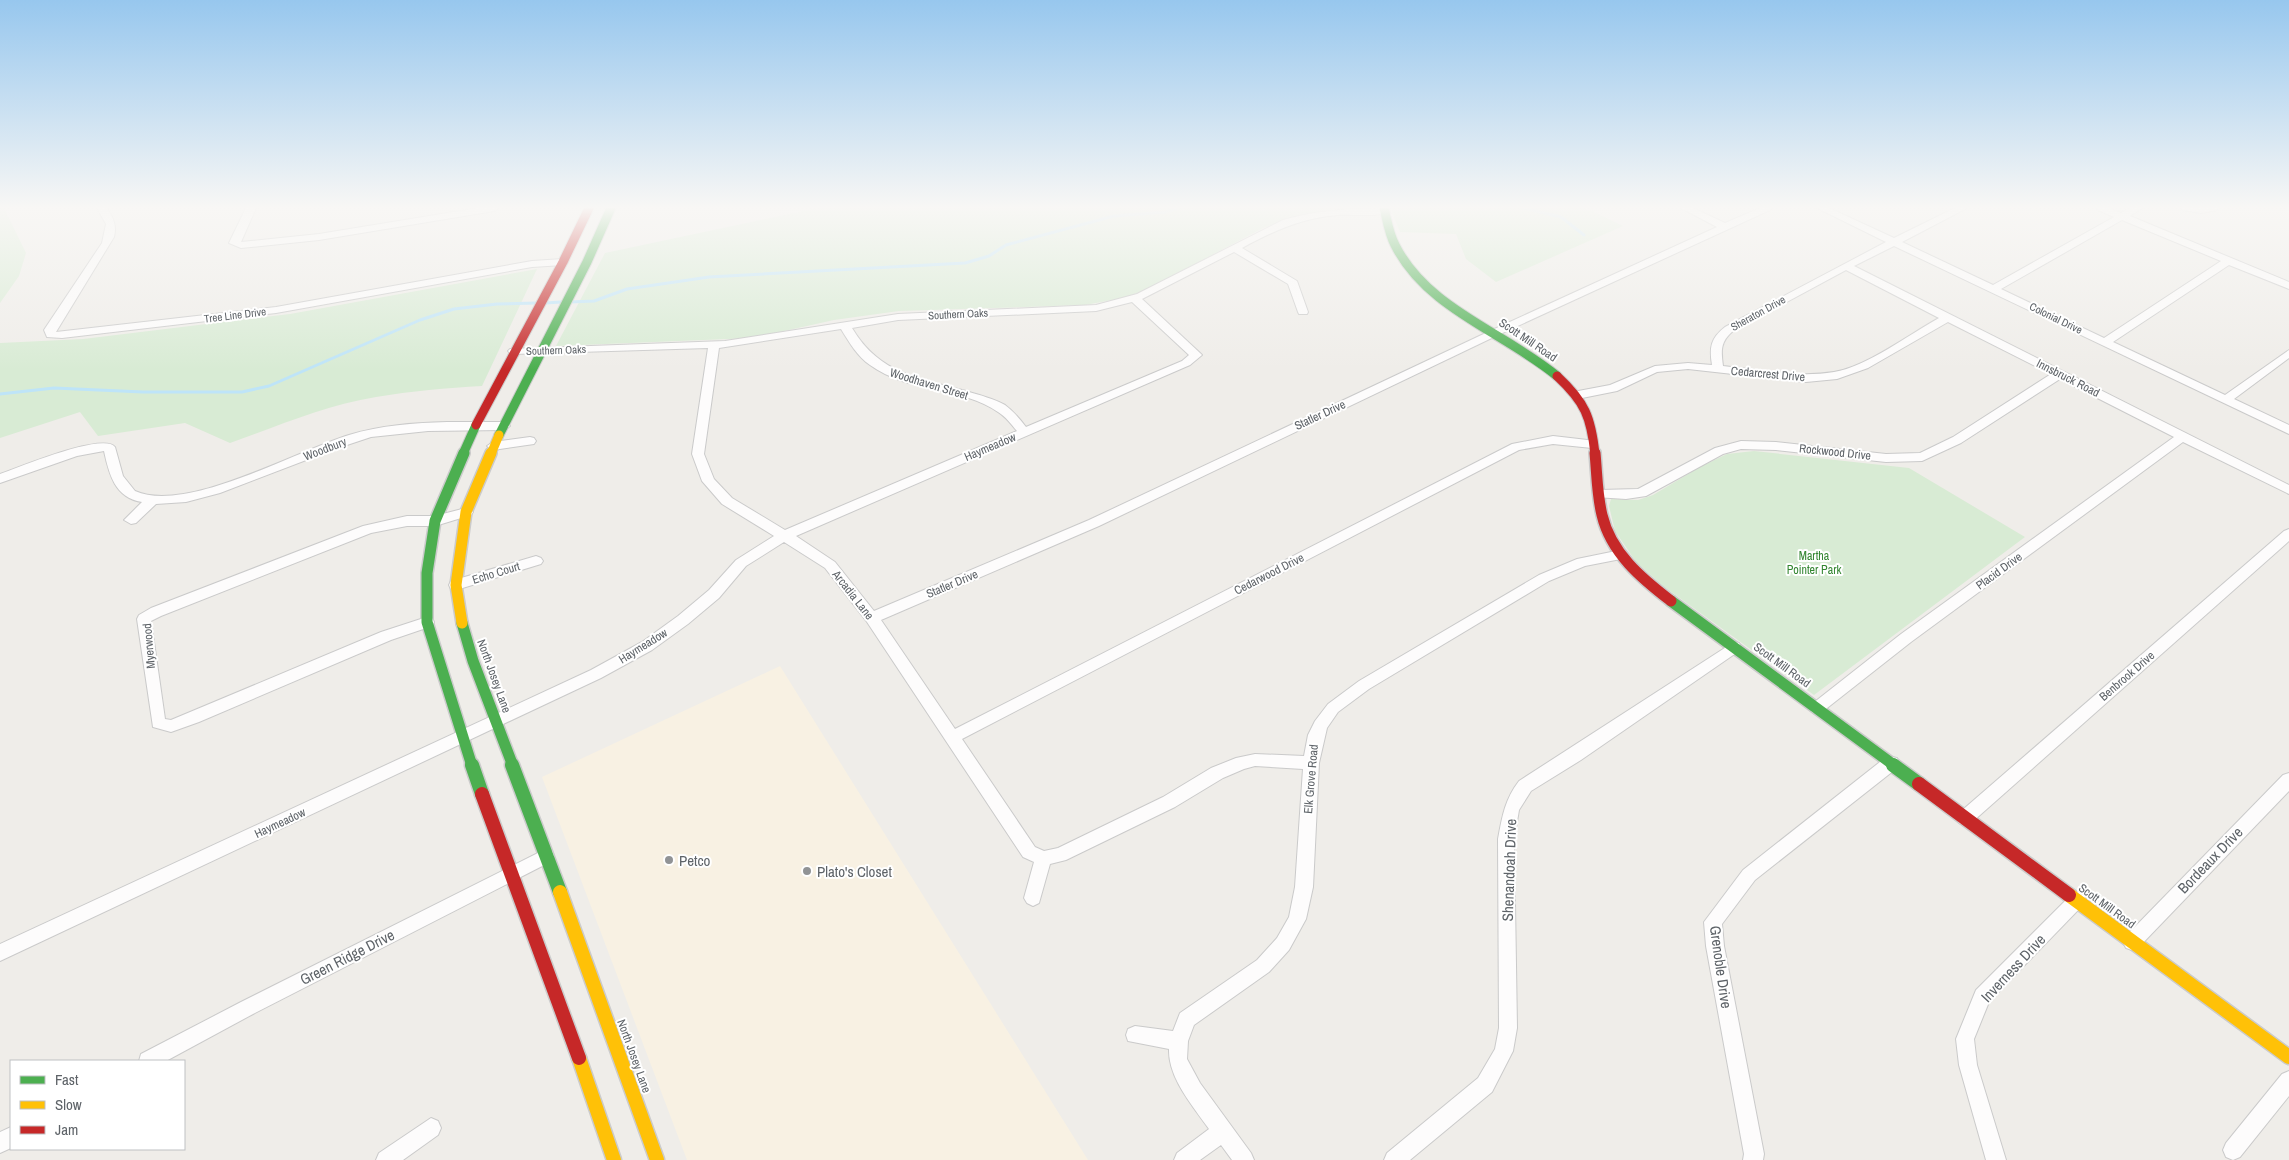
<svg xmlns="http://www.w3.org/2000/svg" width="2289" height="1160" font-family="'Archivo Narrow',sans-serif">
	<rect width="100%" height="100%" fill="#efede9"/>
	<!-- commercial -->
	<path fill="#f8f1e3" d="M 780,666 L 1088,1160 L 687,1160 L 542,777 Z"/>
	<!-- green -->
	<path fill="#d8ebd4" d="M 0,208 L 4,208 L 26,253 L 19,276 L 0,303 Z
		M 817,208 L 1374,208 L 1328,210 L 1293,217 L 1263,228 L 1148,289 L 1123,298 L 1085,305 L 899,311 L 834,320 L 753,338 L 556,346 L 605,253 Z
		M 1392,208 L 1586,208 L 1623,226 L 1496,282 L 1466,259 L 1456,234 L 1400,232 L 1392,212 Z
		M 537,269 L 482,386 C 447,388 411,391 376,397 C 326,405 278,426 230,443 L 185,423 L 98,436 L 80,412 L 0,438 L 0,343 L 83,339 L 290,314 Z
		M 1754,451 L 1909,468 L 2025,537 L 1814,695 L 1663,586 L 1636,562 L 1615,531 L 1609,506 L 1611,499 L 1638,500 L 1653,495 L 1700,467 L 1727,454 Z"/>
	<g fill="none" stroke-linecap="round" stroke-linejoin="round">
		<!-- stream -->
		<path stroke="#bee4f8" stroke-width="3" d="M 1523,208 L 1561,217 L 1584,235
			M 570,302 L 594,301 L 627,289 L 709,277 L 965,263 L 989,256 L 1006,245 L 1114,216 L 1165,212 L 1178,208
			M 545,303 L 561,302
			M 0,394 L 54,388 L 143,392 L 242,392 L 269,386 L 420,320 L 454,309 L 497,304 L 536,303"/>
		<!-- street casing -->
		<g stroke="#cacaca" stroke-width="2">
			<path id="street" d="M 97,208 L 107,208 C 113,218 117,225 114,237 L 56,332 L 276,307 L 532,261 L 563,259 L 568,262 L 563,265 L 532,267 L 276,313 L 62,338 L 47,337 L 44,330 L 102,243 L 106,224 Z
				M 246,208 L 256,208 L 241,242 L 319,234 L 478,208 L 499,208 L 494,211 L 319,240 L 241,248 L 229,243 Z
				M 1384,208 L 1387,209 L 1387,213 C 1371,217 1353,214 1337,215 C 1302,218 1273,231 1242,248 L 1297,281 L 1308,312 L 1307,314 L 1299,314 L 1298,312 L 1288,284 L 1234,252 L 1142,299 L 1200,353 L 1202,355 L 1190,365 L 796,536 L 835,562 L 874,611 L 1089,520 L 1490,331 L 1717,227 L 1681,208 L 1693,208 L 1725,223 L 1760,208 L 1772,208 L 1770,210 L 1498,335 L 1099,526 L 881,620 L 955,729 L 1512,444 L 1553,436 L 1596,441 L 1598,444 L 1596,447 L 1592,448 L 1553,444 L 1519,450 L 962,739 L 1035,847 L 1044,851 L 1058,848 L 1163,797 L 1211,768 L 1236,758 L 1255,754 L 1304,756 L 1308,735 L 1315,721 L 1328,704 L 1359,681 L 1539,575 L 1577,559 L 1621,550 L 1626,552 L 1628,555 L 1626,558 L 1585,566 L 1549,581 L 1369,689 L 1338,712 L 1327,728 L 1319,763 L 1313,887 L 1306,919 L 1289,950 L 1269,972 L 1194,1025 L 1188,1041 L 1187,1059 L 1200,1083 L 1251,1153 L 1254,1160 L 1232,1160 L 1221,1145 L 1200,1160 L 1174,1160 L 1177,1153 L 1209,1129 C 1193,1106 1168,1078 1169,1049 L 1128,1041 L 1126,1035 L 1128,1029 L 1135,1026 L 1173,1031 L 1180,1013 L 1257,960 L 1277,938 L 1289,917 L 1295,887 L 1303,769 L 1255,766 L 1244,769 L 1223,778 L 1175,807 L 1066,860 L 1050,864 L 1039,903 L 1033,906 L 1027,903 L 1024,898 L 1034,862 L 1023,857 L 867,622 L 825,568 L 784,542 L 746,566 L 719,598 L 688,624 L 652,650 L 601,678 L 0,961 L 0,944 L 591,670 L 642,642 L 678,616 L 709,590 L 736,560 L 774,536 L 722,504 L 702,481 L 692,454 L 708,348 L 514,354 L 510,353 L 508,351 L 510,349 L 725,341 L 898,314 L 1096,305 L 1137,294 L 1283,220 C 1317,210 1349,209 1384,208 ZM 1132,302 L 1189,355 L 1182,361 L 1026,427 C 1020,419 1013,411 1005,405 C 994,399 980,395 969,392 C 919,378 880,375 852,328 L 898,320 L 1096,311 ZM 841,329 C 849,342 857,356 870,365 C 908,393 963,387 998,412 C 1006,417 1011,424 1017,431 L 785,530 L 732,498 L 714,479 L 704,454 L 719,348 Z
				M 1817,208 L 1829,208 L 1894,238 L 1955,208 L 1967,208 L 1902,242 L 1993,285 L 2114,217 L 2098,210 L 2096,208 L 2109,208 L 2121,213 L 2130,208 L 2142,208 L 2130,216 L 2289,282 L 2289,289 L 2229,265 L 2113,342 L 2225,395 L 2289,350 L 2289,358 L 2234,399 L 2289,425 L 2289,434 L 1894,246 L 1854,266 L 2289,485 L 2289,494 L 2183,442 L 1911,642 L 1822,712 L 1817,714 L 1812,712 L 1809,708 L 1812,704 L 1901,634 L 2174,437 L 2060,379 L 1961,443 L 1922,461 L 1886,462 L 1776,450 L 1741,449 L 1723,454 L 1646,496 L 1626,499 L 1595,497 L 1594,494 L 1600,490 L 1638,489 L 1715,448 L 1741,441 L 1776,442 L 1886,454 L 1920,453 L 1953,437 L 2051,374 L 1948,322 L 1868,368 L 1837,379 L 1806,382 L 1688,369 L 1657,372 L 1617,391 L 1577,399 L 1573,398 L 1571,395 L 1573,392 L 1610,385 L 1655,366 L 1688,363 L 1712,365 C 1709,347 1711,338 1725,327 L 1886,242 ZM 2122,220 L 2221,261 L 2104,338 L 2001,289 ZM 1846,270 L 1939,318 C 1910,334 1866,367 1834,372 C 1798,378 1760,370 1723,366 C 1721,351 1720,342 1733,331 Z
				M 2181,208 L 2219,208 L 2217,210 L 2201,213 L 2183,210 Z
				M 447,422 L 504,422 L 510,426 L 504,430 L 428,431 L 371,437 L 335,449 L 220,493 L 186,502 L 156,504 L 136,523 L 131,524 L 124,520 L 142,502 C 115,498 109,474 104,451 L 77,456 L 0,483 L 0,474 C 18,468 103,432 115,447 L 123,476 L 135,491 C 186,514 296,451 349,435 C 381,425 414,423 447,422 Z
				M 530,437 L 534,438 L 536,441 L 534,444 L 493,450 L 487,446 L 493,442 Z
				M 466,508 L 473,512 L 471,515 L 435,526 L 407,526 L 371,533 L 161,616 L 151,621 L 165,719 L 171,720 L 381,632 L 427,617 L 432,618 L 434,622 L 432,626 L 391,640 L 199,722 L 171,732 L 153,727 L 137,619 L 139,615 L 151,608 L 363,526 L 407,516 L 435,516 Z
				M 2289,529 L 2289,541 L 1971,823 L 1965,825 L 1959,823 L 1957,818 L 1959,813 L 2284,531 Z
				M 536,556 L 541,558 L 543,561 L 541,564 L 456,590 L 451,589 L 449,585 L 451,581 Z
				M 1734,642 L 1739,643 L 1741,647 L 1739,651 L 1581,760 L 1531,791 L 1519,810 L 1514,839 L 1517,1028 L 1513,1051 L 1492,1092 L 1410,1160 L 1384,1160 L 1387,1153 L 1478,1078 L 1495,1049 L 1499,1028 L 1498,839 C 1502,817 1505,799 1519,781 Z
				M 1891,757 L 1897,758 L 1899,763 L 1897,768 L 1755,880 L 1722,924 L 1724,946 L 1764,1154 L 1763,1160 L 1743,1160 L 1744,1154 L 1706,946 L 1704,922 L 1743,870 L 1885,758 Z
				M 2289,773 L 2289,791 L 2138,948 L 2132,950 L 2126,948 L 2123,942 L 2126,936 L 2283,775 Z
				M 546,849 L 552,851 L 554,856 L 552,861 L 253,1014 L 166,1061 L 139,1061 L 141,1054 L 241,1002 Z
				M 2077,892 L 2083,895 L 2086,900 L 2083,905 L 1989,1002 L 1974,1039 L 1977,1065 L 2006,1160 L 1986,1160 L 1959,1065 L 1956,1039 L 1976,990 L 2071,895 Z
				M 2289,1071 L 2289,1096 L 2240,1157 L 2233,1160 L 2226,1157 L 2223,1150 L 2226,1143 L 2282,1074 Z
				M 431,1118 L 438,1121 L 441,1128 L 438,1135 L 403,1160 L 376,1160 L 379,1153 Z
				M 11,1127 L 11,1148 L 0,1153 L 0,1132 Z"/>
		</g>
		<!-- fast-far2 casing -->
		<g stroke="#cbcbcb" stroke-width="11">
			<path id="fast-far2" d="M 1384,208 C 1387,220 1389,234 1395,245 C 1427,309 1504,332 1557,376
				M 499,435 L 587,262 L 611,208
				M 463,454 L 476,425"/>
		</g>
		<!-- fast-far1 casing -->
		<g stroke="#cbcbcb" stroke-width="14">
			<path id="fast-far1" d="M 464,453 L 435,521 L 427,573 L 427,622 L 472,766
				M 1671,601 L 1895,766
				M 462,623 L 473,661 L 513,766"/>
		</g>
		<!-- fast casing -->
		<g stroke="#cbcbcb" stroke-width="17">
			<path id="fast" d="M 472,765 L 482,794
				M 512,765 L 560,892
				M 1893,765 L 1919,784"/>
		</g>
		<!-- slow-far2 casing -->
		<g stroke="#cbcbcb" stroke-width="11">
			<path id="slow-far2" d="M 491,454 L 499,435"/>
		</g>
		<!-- slow-far1 casing -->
		<g stroke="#cbcbcb" stroke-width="14">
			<path id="slow-far1" d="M 462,623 L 456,585 L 466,512 L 491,453"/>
		</g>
		<!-- slow casing -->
		<g stroke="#cbcbcb" stroke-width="17">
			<path id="slow" d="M 560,892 L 657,1160
				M 2069,895 L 2289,1057
				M 579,1058 L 614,1160"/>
		</g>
		<!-- jam-far2 casing -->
		<g stroke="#cbcbcb" stroke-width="11">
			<path id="jam-far2" d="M 1557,376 C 1585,402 1591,417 1595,454
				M 476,425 L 563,262 L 589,208"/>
		</g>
		<!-- jam-far1 casing -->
		<g stroke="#cbcbcb" stroke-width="14">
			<path id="jam-far1" d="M 1595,453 C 1597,474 1597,495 1602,515 C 1611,553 1641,578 1671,601"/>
		</g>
		<!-- jam casing -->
		<g stroke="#cbcbcb" stroke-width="17">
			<path id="jam" d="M 1919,784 L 2069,895
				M 482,794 L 579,1058"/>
		</g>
		<!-- street -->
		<use href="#street" fill="#fdfcfc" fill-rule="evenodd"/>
		<!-- fast-far2 -->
		<use href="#fast-far2" stroke="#4caf50" stroke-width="9"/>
		<!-- fast-far1 -->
		<use href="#fast-far1" stroke="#4caf50" stroke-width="11"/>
		<!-- fast -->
		<use href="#fast" stroke="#4caf50" stroke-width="14"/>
		<!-- slow-far2 -->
		<use href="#slow-far2" stroke="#ffc107" stroke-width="9"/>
		<!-- slow-far1 -->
		<use href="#slow-far1" stroke="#ffc107" stroke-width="11"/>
		<!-- slow -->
		<use href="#slow" stroke="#ffc107" stroke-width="14"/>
		<!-- jam-far2 -->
		<use href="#jam-far2" stroke="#c62828" stroke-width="9"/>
		<!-- jam-far1 -->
		<use href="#jam-far1" stroke="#c62828" stroke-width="11"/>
		<!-- jam -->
		<use href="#jam" stroke="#c62828" stroke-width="14"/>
	</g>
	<!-- sky -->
	<linearGradient id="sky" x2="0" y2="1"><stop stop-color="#97c7ee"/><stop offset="0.56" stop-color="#f8f7f5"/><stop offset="1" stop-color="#f8f7f5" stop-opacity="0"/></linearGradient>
	<rect width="2289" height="370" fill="url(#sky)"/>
	<!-- markers -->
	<g fill="#919395" stroke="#fff" stroke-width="2">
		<circle cx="669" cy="860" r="5"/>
		<circle cx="807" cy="871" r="5"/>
	</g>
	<g text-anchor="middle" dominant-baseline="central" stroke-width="4" stroke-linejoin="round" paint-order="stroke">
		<!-- far-street labels -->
		<g font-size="11" fill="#5e6368" stroke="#fff">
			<text transform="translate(1758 313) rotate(-29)">Sheraton Drive</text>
			<text transform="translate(958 314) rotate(-3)">Southern Oaks</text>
			<text transform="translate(235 315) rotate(-7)">Tree Line Drive</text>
			<text transform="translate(2056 318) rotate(26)">Colonial Drive</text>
			<text transform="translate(556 350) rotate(-2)">Southern Oaks</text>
		</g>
		<!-- street labels -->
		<g font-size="12" fill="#5e6368" stroke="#fff">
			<text transform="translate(1528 340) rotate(34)">Scott Mill Road</text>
			<text transform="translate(1768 374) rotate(5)">Cedarcrest Drive</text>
			<text transform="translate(2068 378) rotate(27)">Innsbruck Road</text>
			<text transform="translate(929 384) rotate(17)">Woodhaven Street</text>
			<text transform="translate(1320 415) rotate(-25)">Statler Drive</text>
			<text transform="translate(990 447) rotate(-23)">Haymeadow</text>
			<text transform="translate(325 449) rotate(-21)">Woodbury</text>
			<text transform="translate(1835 452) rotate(6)">Rockwood Drive</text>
			<text transform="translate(1999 571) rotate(-36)">Placid Drive</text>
			<text transform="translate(496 573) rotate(-17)">Echo Court</text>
			<text transform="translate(1269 574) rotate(-27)">Cedarwood Drive</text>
			<text transform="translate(952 584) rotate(-23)">Statler Drive</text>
			<text transform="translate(853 595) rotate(52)">Arcadia Lane</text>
			<text transform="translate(149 646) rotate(-95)">Myerwood</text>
			<text transform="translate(643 646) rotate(-32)">Haymeadow</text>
			<text transform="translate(1782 665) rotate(36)">Scott Mill Road</text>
			<text transform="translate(494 676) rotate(70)">North Josey Lane</text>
			<text transform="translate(2127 676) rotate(-41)">Benbrook Drive</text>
			<text transform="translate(1311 779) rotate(-85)">Elk Grove Road</text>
			<text transform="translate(280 823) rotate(-25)">Haymeadow</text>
			<text transform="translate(2107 906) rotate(36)">Scott Mill Road</text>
			<text transform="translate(634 1056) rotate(70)">North Josey Lane</text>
		</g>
		<!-- park labels -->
		<g font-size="12" fill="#328530" stroke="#fff">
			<text x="1814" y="556">Martha<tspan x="1814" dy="14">Pointer Park</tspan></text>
		</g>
		<!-- near-poi labels -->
		<g font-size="15" fill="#5e6368" stroke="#fff" text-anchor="start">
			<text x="679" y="860">Petco</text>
			<text x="817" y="871">Plato's Closet</text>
		</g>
		<!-- near-street labels -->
		<g font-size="15" fill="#5e6368" stroke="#fff">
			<text transform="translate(2210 860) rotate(-46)">Bordeaux Drive</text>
			<text transform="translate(1509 870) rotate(-88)">Shenandoah Drive</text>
			<text transform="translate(347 957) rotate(-27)">Green Ridge Drive</text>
			<text transform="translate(1721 967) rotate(82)">Grenoble Drive</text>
			<text transform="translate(2013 968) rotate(-47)">Inverness Drive</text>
		</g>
	</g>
	<!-- legend -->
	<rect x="10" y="1060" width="175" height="90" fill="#ffffff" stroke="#bfc1c3"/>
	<rect x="20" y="1076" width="25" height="8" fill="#4caf50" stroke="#bfc1c3"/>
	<text x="55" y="1085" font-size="15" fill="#5e6368">Fast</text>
	<rect x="20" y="1101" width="25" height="8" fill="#ffc107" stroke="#bfc1c3"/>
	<text x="55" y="1110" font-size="15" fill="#5e6368">Slow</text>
	<rect x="20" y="1126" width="25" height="8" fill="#c62828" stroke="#bfc1c3"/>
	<text x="55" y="1135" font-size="15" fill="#5e6368">Jam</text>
</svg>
